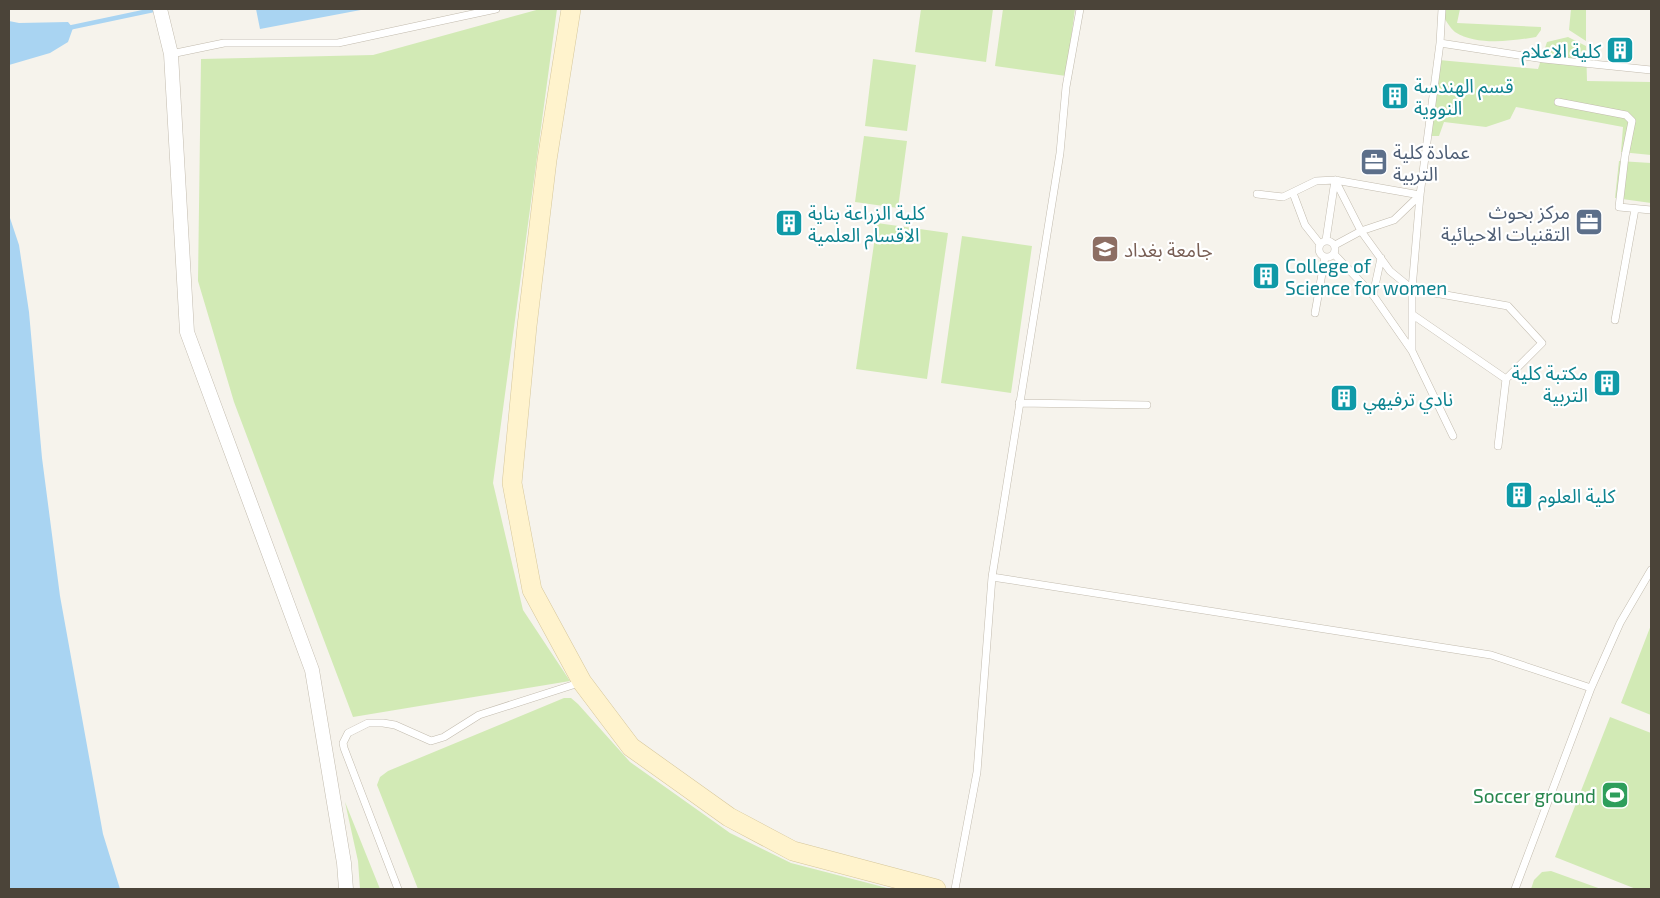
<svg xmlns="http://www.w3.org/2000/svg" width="1660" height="898" font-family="'Exo 2','Noto Sans Arabic',sans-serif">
	<rect width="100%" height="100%" fill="#f6f3ec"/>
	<!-- green -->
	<path fill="#d2eab5" d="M 540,9 L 557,9 L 493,483 L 523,610 L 570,681 L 353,717 L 234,402 L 198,281 L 201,59 L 373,55 Z
		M 921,9 L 993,9 L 986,62 L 915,52 Z
		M 1003,9 L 1075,9 L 1066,76 L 995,66 Z
		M 1442,9 L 1460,9 L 1457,23 L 1541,27 L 1541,30 L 1536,37 C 1512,41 1477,46 1455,32 C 1450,28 1445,19 1441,13 Z
		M 1571,9 L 1586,9 L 1586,41 L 1569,30 Z
		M 1568,37 L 1586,46 L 1587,81 L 1651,82 L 1651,155 L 1621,152 L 1623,127 L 1516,107 L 1510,119 L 1486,127 L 1444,122 L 1439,136 L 1430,136 L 1439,60 L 1538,69 L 1547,42 Z
		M 873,59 L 916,65 L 907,131 L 865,126 Z
		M 864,136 L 907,141 L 898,208 L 855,202 Z
		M 1619,161 L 1651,163 L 1651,203 L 1615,198 Z
		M 877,223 L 948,233 L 927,379 L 856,369 Z
		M 962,236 L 1032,246 L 1011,393 L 941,383 Z
		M 1651,625 L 1651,715 L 1621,703 Z
		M 564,698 L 571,698 L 578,704 L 630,762 L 730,833 L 791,863 L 891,889 L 418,889 L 377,785 L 380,777 L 388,771 Z
		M 1610,717 L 1651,733 L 1651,889 L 1636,889 L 1555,857 Z
		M 345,802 L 380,889 L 360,889 L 358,861 Z
		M 1551,871 L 1601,889 L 1531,889 L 1534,880 L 1542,872 Z"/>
	<!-- water -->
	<path fill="#a9d4f2" d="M 256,9 L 366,9 L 260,29 Z
		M 9,21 L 19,23 L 68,22 L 73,28 L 68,42 L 50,53 L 9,65 Z
		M 9,215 L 19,245 L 29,312 L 42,458 L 60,596 L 103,834 L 120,889 L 9,889 Z"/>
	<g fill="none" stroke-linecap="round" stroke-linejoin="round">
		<!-- stream -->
		<path stroke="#a9d4f2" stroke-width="4.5" d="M 68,28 L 158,9"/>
		<!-- lane casing -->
		<g stroke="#c2bbae" stroke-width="8">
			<path id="lane" d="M 1442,9 L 1440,43 L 1544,59 L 1651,70
				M 1440,43 L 1420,195 L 1412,289 L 1412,351 L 1453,436
				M 171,54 L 224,43 L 338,43 L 496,9
				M 1558,102 L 1626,115 L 1632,121 L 1625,156 L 1619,207 L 1651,210
				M 1335,180 L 1361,231 L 1390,271 L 1412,289 L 1508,306 L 1542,343 L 1506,379 L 1498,446
				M 1293,193 L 1305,225 L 1320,244
				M 1257,194 L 1283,197 L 1316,181 L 1335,180 L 1420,195
				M 1326,240 L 1335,180
				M1319 249a8 8 0 1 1 16 0a8 8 0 1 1-16 0Z
				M 1335,245 L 1361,231 L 1394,220 L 1420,195
				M 1334,254 L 1373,295 L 1412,351
				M 1373,295 L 1381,258
				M 1315,313 L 1325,257
				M 1413,315 L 1506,379
				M 1615,320 L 1635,209
				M 1019,403 L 1147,405
				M 992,577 L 1491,655 L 1591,688
				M 398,889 L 344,748 L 343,743 L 348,733 L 368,723 L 383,723 L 395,725 L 431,741 L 444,737 L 479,715 L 582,682
				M 955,889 L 977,772 L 992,577 L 1060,153 L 1066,87 L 1080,9
				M 1515,889 L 1591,688 L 1620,623 L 1651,570"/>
		</g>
		<!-- street casing -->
		<g stroke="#c2bbae" stroke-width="15">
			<path id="street" d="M 160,9 L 171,54 L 187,332 L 312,670 L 344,863 L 346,889"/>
		</g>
		<!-- secondary casing -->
		<g stroke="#d6c79b" stroke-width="20">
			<path id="secondary" d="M 571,9 L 547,160 L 527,326 L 512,483 L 532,590 L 582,682 L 631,747 L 729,817 L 793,851 L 936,889"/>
		</g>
		<!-- lane -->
		<use href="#lane" stroke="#fff" stroke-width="7"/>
		<!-- street -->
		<use href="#street" stroke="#fff" stroke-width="14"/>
		<!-- secondary -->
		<use href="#secondary" stroke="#fff3cd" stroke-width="19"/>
	</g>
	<!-- icons -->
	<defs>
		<g id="building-square" transform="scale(1.4375)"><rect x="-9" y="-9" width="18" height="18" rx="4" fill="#0f9aa8" stroke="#fff"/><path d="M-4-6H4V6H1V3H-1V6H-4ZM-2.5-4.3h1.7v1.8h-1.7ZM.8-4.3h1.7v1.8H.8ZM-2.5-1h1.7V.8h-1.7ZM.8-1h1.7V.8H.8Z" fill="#fff"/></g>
		<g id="office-square" transform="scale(1.4375)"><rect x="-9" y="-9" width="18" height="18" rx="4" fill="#5c6f8a" stroke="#fff"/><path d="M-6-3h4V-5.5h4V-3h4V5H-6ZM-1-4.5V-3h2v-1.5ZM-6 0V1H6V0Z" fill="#fff"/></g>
		<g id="university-square" transform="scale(1.4375)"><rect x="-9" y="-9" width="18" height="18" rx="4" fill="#8d6e63" stroke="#fff"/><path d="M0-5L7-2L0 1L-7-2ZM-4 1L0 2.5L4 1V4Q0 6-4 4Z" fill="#fff"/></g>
		<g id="stadium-square" transform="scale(1.4375)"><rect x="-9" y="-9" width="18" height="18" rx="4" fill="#2e9e5b" stroke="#fff"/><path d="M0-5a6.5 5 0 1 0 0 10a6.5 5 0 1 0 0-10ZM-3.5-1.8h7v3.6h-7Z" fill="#fff"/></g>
	</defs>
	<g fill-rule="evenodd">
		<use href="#building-square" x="1620" y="50"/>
		<use href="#building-square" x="1395" y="96"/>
		<use href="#office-square" x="1374" y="162"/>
		<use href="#office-square" x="1589" y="222"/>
		<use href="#building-square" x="789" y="223"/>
		<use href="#university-square" x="1105" y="249"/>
		<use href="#building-square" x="1266" y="276"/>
		<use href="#building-square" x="1607" y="383"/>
		<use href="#building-square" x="1344" y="398"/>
		<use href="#building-square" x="1519" y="495"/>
		<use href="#stadium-square" x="1615" y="795"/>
	</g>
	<g text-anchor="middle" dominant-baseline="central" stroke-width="4.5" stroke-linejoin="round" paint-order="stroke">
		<!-- culture labels -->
		<g font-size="19" fill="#0d838f" stroke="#fff" text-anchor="start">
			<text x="1601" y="50" text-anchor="end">كلية الاعلام</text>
			<text x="1414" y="85">قسم الهندسة<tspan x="1414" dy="22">النووية</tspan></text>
			<text x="808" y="212">كلية الزراعة بناية<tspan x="808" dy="22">الاقسام العلمية</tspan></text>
			<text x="1285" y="265">College of<tspan x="1285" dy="22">Science for women</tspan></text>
			<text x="1588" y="372" text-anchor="end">مكتبة كلية<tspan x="1588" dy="22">التربية</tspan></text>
			<text x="1363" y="398">نادي ترفيهي</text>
			<text x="1538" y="495">كلية العلوم</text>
		</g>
		<!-- service labels -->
		<g font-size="19" fill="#4e5e75" stroke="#fff" text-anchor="start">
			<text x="1393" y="151">عمادة كلية<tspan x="1393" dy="22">التربية</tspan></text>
			<text x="1570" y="211" text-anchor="end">مركز بحوث<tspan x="1570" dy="22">التقنيات الاحيائية</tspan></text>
		</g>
		<!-- education labels -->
		<g font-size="19" fill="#785e54" stroke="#fff" text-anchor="start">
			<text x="1124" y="249">جامعة بغداد</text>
		</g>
		<!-- leisure labels -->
		<g font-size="19" fill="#27864d" stroke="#fff" text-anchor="end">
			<text x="1596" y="795">Soccer ground</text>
		</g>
	</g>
	<!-- border -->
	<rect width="1660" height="898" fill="none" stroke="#4b4439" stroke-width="20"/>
</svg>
